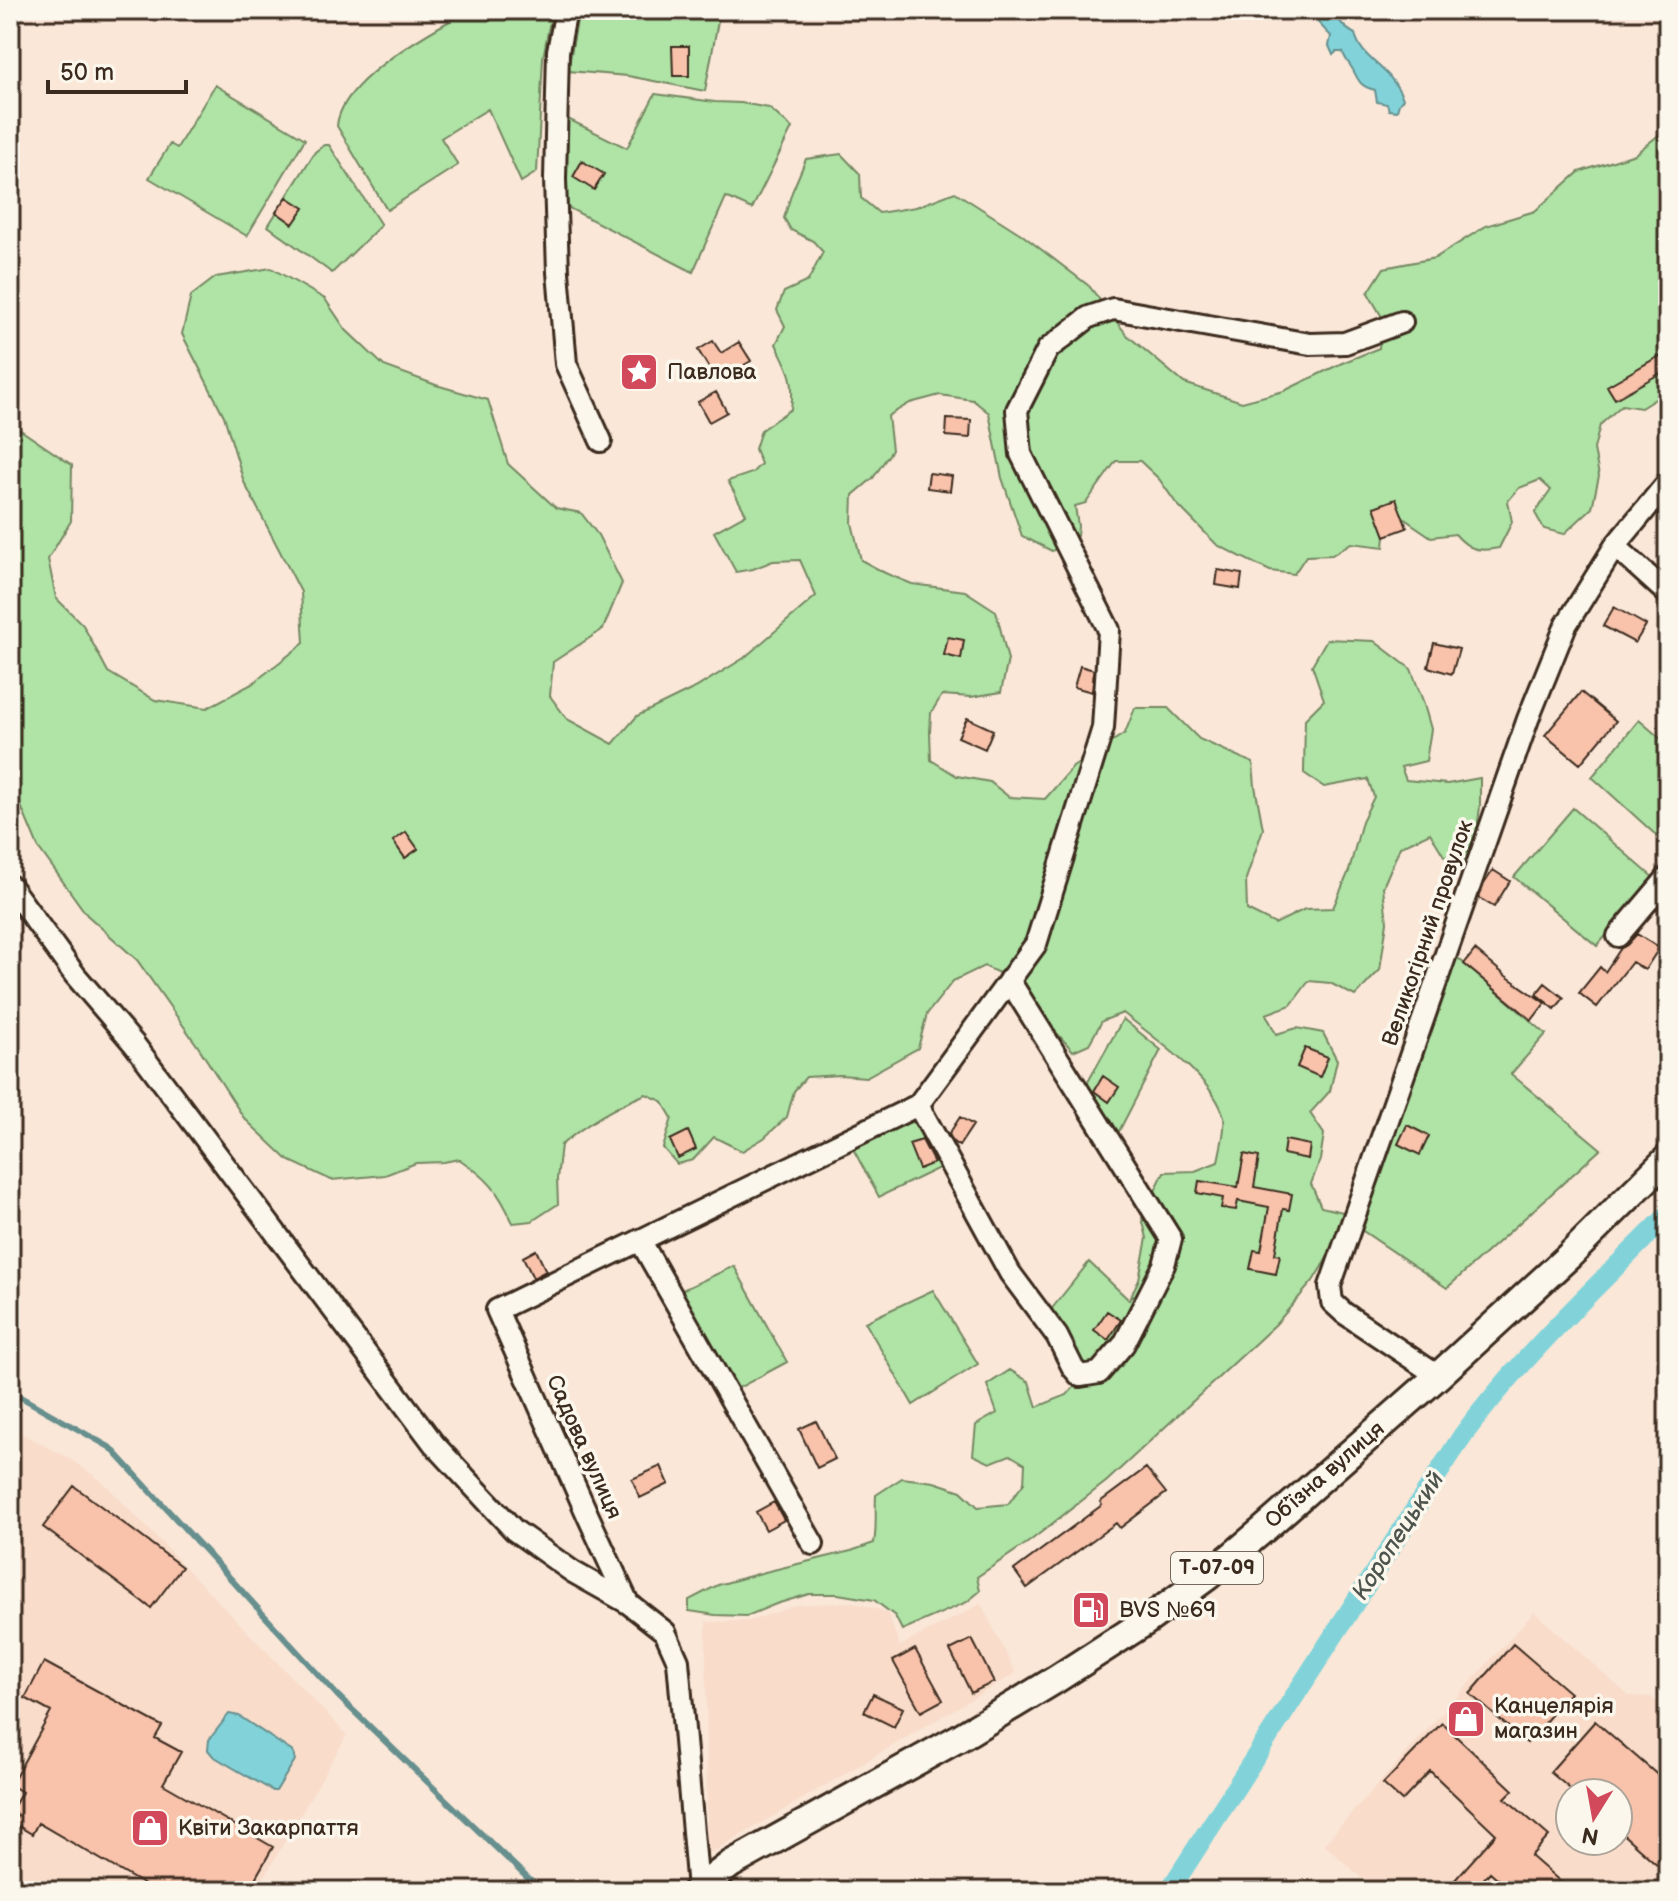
<svg xmlns="http://www.w3.org/2000/svg" width="1678" height="1901" font-family="'Balsamiq Sans',sans-serif">
	<rect width="100%" height="100%" fill="#fae7d8"/>
	<filter id="ink" filterUnits="userSpaceOnUse"><feTurbulence type="fractalNoise" baseFrequency=".0125" numOctaves="2"/><feDisplacementMap in="SourceGraphic" scale="16" xChannelSelector="R" yChannelSelector="G"/><feConvolveMatrix kernelMatrix="1 2 1 2 8 2 1 2 1" color-interpolation-filters="sRGB"/></filter>
	<g filter="url(#ink)">
		<!-- built -->
		<path fill="#f9dcca" fill-rule="evenodd" d="M 10,1428 L 67,1457 L 103,1482 L 347,1735 L 256,1891 L 10,1891 Z
			M 852,1602 L 887,1612 L 900,1646 L 981,1604 L 1016,1673 L 707,1855 L 706,1622 L 750,1621 L 797,1605 Z
			M 1534,1612 L 1629,1696 L 1651,1697 L 1668,1711 L 1668,1891 L 1376,1891 L 1324,1844 ZM 1570,1793 L 1618,1793 L 1618,1841 L 1570,1841 Z"/>
		<!-- green -->
		<path fill="#afe4a6" stroke="#758762" stroke-width="2" d="M 470,10 L 552,10 L 543,58 L 537,172 L 521,182 L 488,109 L 441,138 L 458,165 L 387,210 L 337,126 C 340,80 432,30 470,10 Z
			M 579,10 L 720,10 L 705,91 L 628,76 L 568,71 Z
			M 1668,66 L 1668,391 L 1641,408 L 1622,405 L 1600,425 L 1594,449 L 1599,476 L 1592,508 L 1564,534 L 1544,529 L 1535,513 L 1551,490 L 1540,480 L 1519,488 L 1508,501 L 1512,522 L 1499,548 C 1478,552 1469,550 1455,534 L 1431,537 L 1403,518 L 1375,507 L 1385,536 L 1384,547 L 1351,543 L 1332,555 L 1306,556 L 1294,574 L 1270,571 L 1217,545 L 1176,503 L 1159,479 L 1140,461 L 1116,461 L 1086,503 L 1075,506 L 1078,526 L 1077,536 L 1052,551 L 1022,536 L 1002,478 L 989,413 L 973,400 L 940,395 L 910,403 L 888,416 L 892,450 L 873,478 L 853,495 L 852,523 L 861,560 L 885,573 L 912,584 L 965,591 L 996,611 L 1008,660 L 1001,692 L 971,697 L 942,695 L 931,713 L 930,732 L 931,760 L 957,776 L 990,782 L 1009,797 L 1045,799 L 1073,767 L 1125,733 L 1135,708 L 1168,708 L 1199,739 L 1253,763 L 1255,786 L 1263,829 L 1246,879 L 1247,910 L 1275,924 L 1305,909 L 1333,908 L 1349,871 L 1362,821 L 1374,797 L 1368,779 L 1324,787 L 1304,773 L 1305,719 L 1324,700 L 1312,665 L 1327,639 L 1374,641 L 1411,669 L 1423,701 L 1431,729 L 1426,761 L 1401,767 L 1406,780 L 1447,784 L 1480,778 L 1480,807 L 1476,838 L 1463,861 L 1444,856 L 1430,833 L 1400,847 L 1383,887 L 1387,922 L 1380,970 L 1355,996 L 1330,983 L 1309,981 L 1291,1005 L 1266,1014 L 1276,1034 L 1297,1028 L 1323,1033 L 1337,1060 L 1330,1091 L 1310,1113 L 1324,1134 L 1320,1160 L 1311,1184 L 1321,1207 L 1343,1212 L 1335,1245 L 1313,1281 L 1276,1324 L 1107,1481 L 1030,1541 L 977,1577 L 980,1591 L 967,1602 L 902,1630 L 895,1616 L 874,1600 L 838,1594 L 809,1594 L 776,1604 L 747,1616 L 715,1615 L 689,1611 L 689,1600 L 718,1585 L 765,1572 L 851,1551 L 874,1543 C 877,1527 875,1512 876,1495 L 902,1478 L 934,1482 L 961,1491 L 978,1507 L 1008,1504 L 1024,1483 L 1025,1464 L 1010,1455 L 990,1463 L 973,1455 L 976,1425 L 997,1413 L 987,1385 L 1010,1370 L 1029,1382 L 1037,1407 L 1067,1395 L 1092,1368 L 1080,1368 L 1050,1311 L 1089,1262 L 1129,1300 L 1139,1279 L 1147,1238 L 1142,1218 L 1164,1172 L 1195,1171 L 1218,1162 C 1220,1149 1226,1130 1224,1118 C 1216,1080 1152,1036 1123,1013 L 1102,1021 L 1089,1044 L 1073,1051 L 1047,1022 L 1026,988 L 1001,974 L 984,966 L 953,981 L 927,1014 L 918,1048 L 866,1077 L 840,1075 L 806,1077 L 794,1091 L 787,1117 L 764,1138 L 742,1151 L 714,1137 L 693,1160 L 677,1164 L 663,1148 L 672,1118 L 662,1101 L 646,1094 C 612,1108 589,1122 561,1145 L 557,1179 L 558,1204 L 532,1221 L 513,1223 C 498,1190 489,1179 459,1159 L 444,1162 L 416,1163 L 385,1175 L 331,1180 L 288,1160 L 244,1118 L 199,1048 L 137,960 L 87,915 L 38,847 L 10,780 L 10,423 L 72,465 L 71,521 L 48,559 L 56,598 L 83,625 L 108,672 L 155,700 L 207,708 L 252,684 L 304,643 L 301,592 L 244,482 L 224,416 L 182,334 L 191,296 L 216,277 L 271,268 L 325,299 L 346,330 L 384,366 L 436,385 L 488,400 L 508,464 L 556,508 L 581,513 L 598,535 L 622,583 L 603,629 L 553,662 L 550,696 L 567,719 L 613,744 L 637,716 L 697,687 L 744,658 L 816,596 L 800,560 L 773,561 L 753,569 L 736,572 L 714,532 L 746,514 L 728,481 L 752,473 L 761,464 L 755,449 L 761,430 L 791,409 C 795,378 789,371 776,344 L 785,326 L 777,310 L 784,292 L 808,281 L 823,252 L 813,241 L 791,230 L 784,218 L 792,192 L 806,159 L 841,154 L 860,174 L 861,198 L 879,213 L 916,207 L 955,192 L 1021,234 L 1089,286 L 1127,335 L 1184,383 L 1242,402 L 1284,391 L 1342,363 L 1379,348 L 1382,317 L 1368,293 L 1384,268 L 1435,258 L 1486,226 L 1535,211 L 1579,172 L 1635,154 L 1660,134 L 1660,99 Z
			M 215,85 L 305,139 L 247,236 L 149,178 L 170,144 L 177,148 Z
			M 655,94 L 715,102 L 741,103 L 769,108 L 792,128 L 752,209 L 726,197 L 693,272 L 561,204 L 562,116 L 627,148 Z
			M 324,145 L 329,145 L 381,225 L 332,273 L 268,226 L 315,152 Z
			M 1639,720 L 1668,745 L 1668,846 L 1592,777 Z
			M 1573,808 L 1655,879 L 1597,946 L 1514,877 Z
			M 1452,953 L 1546,1034 L 1511,1074 L 1601,1149 L 1447,1288 L 1360,1229 Z
			M 1123,1019 L 1161,1050 L 1115,1139 L 1084,1089 Z
			M 917,1118 L 941,1167 L 879,1197 L 852,1147 Z
			M 734,1266 L 787,1362 L 733,1391 L 678,1292 Z
			M 933,1290 L 978,1364 L 913,1405 L 865,1322 Z"/>
		<!-- water -->
		<path fill="#82d3d9" stroke="#668f8e" stroke-width="2" d="M 1306,10 L 1335,10 C 1339,22 1344,28 1355,34 C 1360,52 1371,58 1384,71 C 1391,77 1400,90 1403,99 L 1399,104 L 1397,111 L 1389,110 L 1387,104 L 1377,102 L 1375,90 C 1356,85 1359,78 1350,65 C 1347,61 1344,57 1343,52 L 1336,52 L 1333,55 L 1329,46 L 1331,36 Z
			M 229,1714 L 239,1716 L 293,1752 L 295,1760 L 276,1791 L 273,1791 L 213,1756 L 208,1750 L 209,1740 Z"/>
		<g fill="none" stroke-linecap="round" stroke-linejoin="round">
			<!-- stream -->
			<path stroke="#668f8e" stroke-width="6" d="M 10,1391 L 111,1448 L 338,1696 L 541,1891"/>
			<!-- canal -->
			<path stroke="#82d3d9" stroke-width="20" d="M 1169,1891 L 1463,1435 C 1523,1355 1597,1286 1668,1215"/>
		</g>
		<!-- building -->
		<path fill="#f8c2ab" stroke="#3b2a1e" stroke-width="2" d="M 672,46 L 689,46 L 689,76 L 673,76 Z
			M 582,161 L 604,174 L 594,190 L 573,177 Z
			M 287,197 L 304,208 L 293,224 L 276,212 Z
			M 713,341 L 721,353 L 739,342 L 751,361 L 717,381 L 698,350 Z
			M 1668,354 L 1668,369 L 1615,399 L 1607,386 L 1656,358 Z
			M 716,392 L 727,412 L 709,422 L 698,402 Z
			M 947,419 L 971,420 L 970,438 L 946,436 Z
			M 929,473 L 952,476 L 950,491 L 927,488 Z
			M 1396,499 L 1407,528 L 1385,536 L 1374,507 Z
			M 1218,570 L 1242,574 L 1240,589 L 1216,585 Z
			M 1614,607 L 1646,625 L 1635,643 L 1603,626 Z
			M 948,637 L 964,640 L 961,659 L 944,655 Z
			M 1434,643 L 1459,649 L 1452,674 L 1428,667 Z
			M 1080,666 L 1094,670 L 1092,692 L 1074,687 Z
			M 1581,692 L 1616,721 L 1580,764 L 1545,735 Z
			M 967,718 L 993,730 L 985,749 L 958,737 Z
			M 406,832 L 418,849 L 405,858 L 393,841 Z
			M 1493,870 L 1510,881 L 1494,907 L 1479,898 L 1484,884 Z
			M 1637,934 L 1659,948 L 1645,970 L 1632,962 L 1597,1007 L 1579,993 L 1600,967 L 1605,972 L 1621,948 L 1627,945 Z
			M 1475,950 L 1506,976 L 1545,1003 L 1532,1020 L 1464,964 Z
			M 1545,983 L 1564,998 L 1555,1009 L 1536,994 Z
			M 1305,1048 L 1328,1057 L 1320,1077 L 1297,1067 Z
			M 1103,1076 L 1119,1087 L 1109,1102 L 1094,1091 Z
			M 960,1117 L 973,1125 L 959,1146 L 953,1142 L 949,1134 Z
			M 1407,1125 L 1429,1136 L 1420,1155 L 1398,1144 Z
			M 688,1131 L 696,1149 L 678,1158 L 670,1140 Z
			M 922,1140 L 934,1163 L 919,1169 L 909,1144 Z
			M 1285,1140 L 1310,1145 L 1308,1159 L 1283,1154 Z
			M 1244,1154 L 1259,1157 L 1254,1187 L 1292,1194 L 1289,1210 L 1283,1209 L 1275,1254 L 1280,1255 L 1276,1274 L 1250,1269 L 1254,1250 L 1261,1251 L 1269,1207 L 1238,1201 L 1236,1210 L 1221,1208 L 1223,1198 L 1197,1193 L 1199,1181 L 1238,1187 Z
			M 536,1250 L 546,1271 L 533,1278 L 523,1257 Z
			M 1107,1311 L 1121,1320 L 1108,1340 L 1094,1330 Z
			M 816,1421 L 835,1459 L 817,1468 L 799,1429 Z
			M 661,1466 L 669,1484 L 640,1498 L 632,1479 Z
			M 1146,1468 L 1166,1493 L 1120,1528 L 1116,1523 L 1027,1588 L 1014,1570 L 1102,1505 L 1100,1502 Z
			M 74,1486 L 182,1567 L 151,1608 L 43,1527 Z
			M 774,1502 L 784,1520 L 766,1530 L 756,1512 Z
			M 972,1639 L 994,1682 L 971,1693 L 950,1650 Z
			M 1513,1644 L 1570,1693 L 1527,1743 L 1470,1694 Z
			M 915,1649 L 943,1700 L 921,1712 L 893,1661 Z
			M 44,1662 L 162,1726 L 155,1738 L 181,1752 L 163,1784 L 273,1847 L 248,1891 L 155,1891 L 38,1823 L 32,1834 L 13,1823 L 18,1815 L 11,1811 L 22,1792 L 11,1785 L 51,1712 L 25,1698 Z
			M 873,1694 L 903,1708 L 894,1727 L 864,1712 Z
			M 1595,1721 L 1668,1784 L 1668,1874 L 1618,1830 L 1618,1793 L 1575,1793 L 1550,1772 Z
			M 1442,1723 L 1513,1790 L 1505,1798 L 1549,1836 L 1531,1856 L 1571,1891 L 1512,1891 L 1490,1872 L 1473,1891 L 1445,1891 L 1496,1834 L 1430,1771 L 1402,1801 L 1383,1784 Z"/>
		<g fill="none" stroke-linecap="round" stroke-linejoin="round">
			<!-- minor casing -->
			<g stroke="#3b2a1e" stroke-width="26">
				<path id="minor" d="M 566,10 L 558,51 L 555,179 L 558,272 L 566,364 L 601,441
					M 1615,546 L 1668,594
					M 10,886 L 75,975 L 134,1044 L 434,1444 L 514,1530 L 573,1572 L 628,1603 L 665,1632 L 678,1661 L 698,1889
					M 1618,936 L 1668,877
					M 918,1105 L 1010,1273 L 1057,1336 L 1073,1368 L 1080,1376 L 1099,1373 L 1124,1344 L 1164,1265 L 1171,1239 L 1009,980
					M 640,1240 L 813,1544
					M 1438,1376 L 1344,1313 L 1332,1302 L 1330,1286 L 1528,719 L 1566,625 L 1615,546 L 1668,482
					M 628,1603 L 588,1516 L 497,1310 L 918,1105 L 1036,944 L 1103,728 L 1109,630 L 1021,454 L 1017,410 L 1048,349 L 1089,317 L 1113,309 L 1310,344 L 1345,343 L 1402,322"/>
			</g>
			<!-- major casing -->
			<g stroke="#3b2a1e" stroke-width="32">
				<path id="major" d="M 696,1891 L 731,1864 L 959,1738 L 1055,1680 L 1145,1622 L 1208,1576 L 1264,1529 L 1438,1376 L 1569,1256 L 1668,1158"/>
			</g>
			<!-- minor -->
			<use href="#minor" stroke="#fbf7ec" stroke-width="20"/>
			<!-- major -->
			<use href="#major" stroke="#fbf7ec" stroke-width="26"/>
		</g>
	</g>
	<!-- icons -->
	<defs>
		<g id="sight-square" transform="scale(2)"><rect x="-9" y="-9" width="18" height="18" rx="4" fill="#d1495b" stroke="#fbf7ec"/><path d="M0-6L1.8-2.2L6-1.7L2.9 1.2L3.7 5.4L0 3.3L-3.7 5.4L-2.9 1.2L-6-1.7L-1.8-2.2Z" fill="#fff"/></g>
		<g id="fuel-square" transform="scale(2)"><rect x="-9" y="-9" width="18" height="18" rx="4" fill="#d1495b" stroke="#fbf7ec"/><path d="M-5.5-6h7V0h2V4h1.3V-2.5L3-4.5l.8-.8L6-3V5H2.5V1h-1V6h-7ZM-4.2-4.7v3.2H.2V-4.7Z" fill="#fff"/></g>
		<g id="shop-square" transform="scale(2)"><rect x="-9" y="-9" width="18" height="18" rx="4" fill="#d1495b" stroke="#fbf7ec"/><path d="M-5-2.5h2.3a2.7 3.5 0 0 1 5.4 0H5L5.5 6h-11ZM-1.5-2.5h3a1.5 2.3 0 0 0-3 0Z" fill="#fff"/></g>
	</defs>
	<g fill-rule="evenodd">
		<use href="#sight-square" x="639" y="372"/>
		<use href="#fuel-square" x="1091" y="1610"/>
		<use href="#shop-square" x="1466" y="1719"/>
		<use href="#shop-square" x="150" y="1828"/>
	</g>
	<g text-anchor="middle" dominant-baseline="central" stroke-width="7" stroke-linejoin="round" paint-order="stroke">
		<!-- shield labels -->
		<rect fill="#fbf7ec" stroke="#75685c" stroke-width="2" x="1171" y="1552" width="92" height="32" rx="6"/>
		<g font-size="20" font-weight="bold" fill="#3b2a1e">
			<text x="1217" y="1568">Т-07-09</text>
		</g>
		<!-- poi labels -->
		<g font-size="22" fill="#3b2a1e" stroke="#fbf7ec" text-anchor="start">
			<text x="667" y="372">Павлова</text>
			<text x="1119" y="1610">BVS №69</text>
			<text x="1494" y="1706">Канцелярія<tspan x="1494" dy="25">магазин</tspan></text>
			<text x="178" y="1828">Квіти Закарпаття</text>
		</g>
		<!-- street labels -->
		<g font-size="22" fill="#3b2a1e" stroke="#fbf7ec">
			<text transform="translate(1428 933) rotate(-71)">Великогірний провулок</text>
			<text transform="translate(584 1447) rotate(66)">Садова вулиця</text>
			<text transform="translate(1325 1475) rotate(-41)">Обʼїзна вулиця</text>
		</g>
		<!-- water labels -->
		<g font-size="24" font-style="italic" fill="#4d544d" stroke="#fbf7ec">
			<text transform="translate(1398 1536) rotate(-57)">Коропецький</text>
		</g>
	</g>
	<!-- margin -->
	<rect width="1678" height="1901" fill="none" stroke="#fbf7ec" stroke-width="40"/>
	<rect x="20" y="20" width="1638" height="1861" fill="none" stroke="#3b2a1e" stroke-width="3" filter="url(#ink)"/>
	<!-- north arrow -->
	<g transform="translate(1594 1817) rotate(191)"><circle r="38" fill="#fbf7ec" stroke="#aea59a" stroke-width="2"/>
	<path d="M0-6L14 30L0 20L-14 30Z" fill="#d1495b"/>
	<text y="-12" font-size="22" font-weight="bold" text-anchor="middle" fill="#3b2a1e">N</text>
	</g>
	<!-- scale -->
	<path d="M48 80v12h138v-12" fill="none" stroke="#3b2a1e" stroke-width="4"/>
	<text x="60" y="80" font-size="24" fill="#3b2a1e" stroke="#fbf7ec" stroke-width="6" paint-order="stroke">50 m</text>
</svg>
